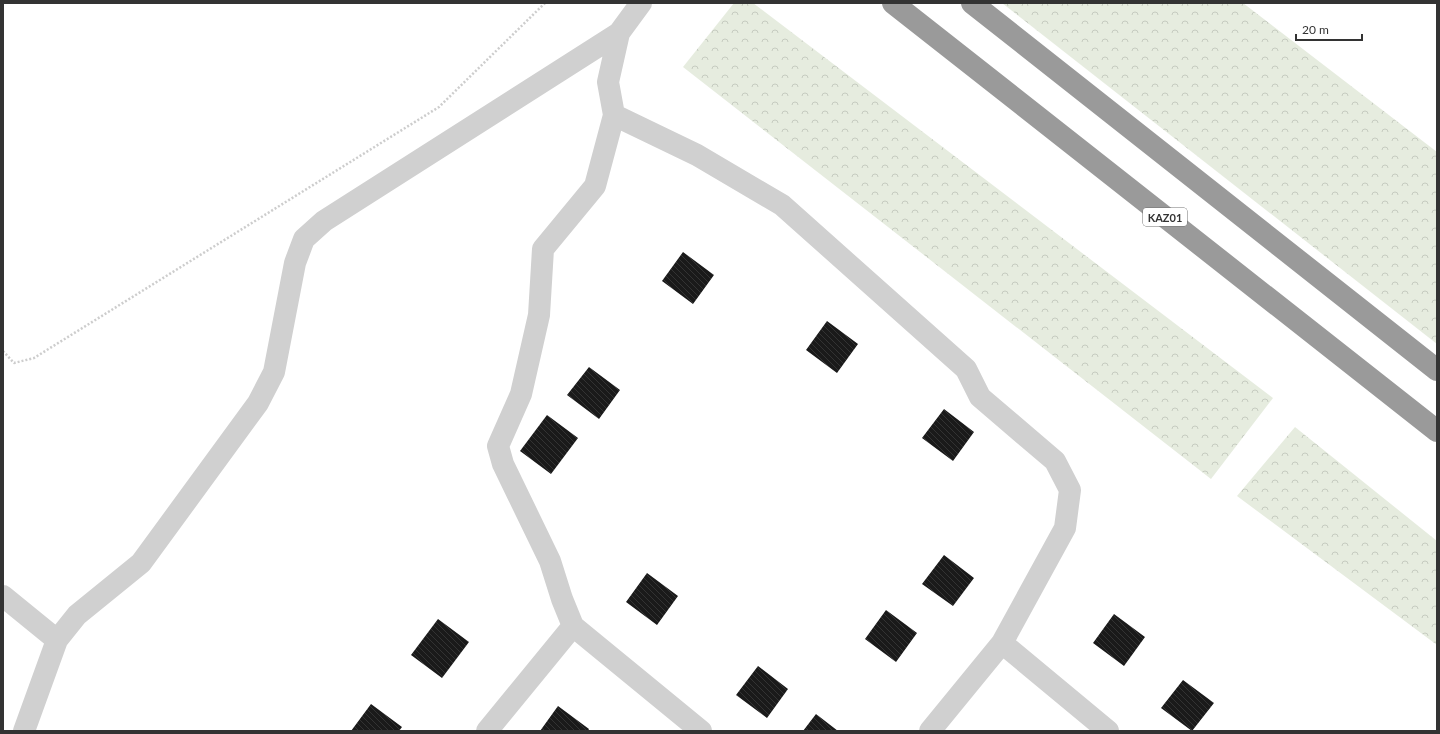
<svg xmlns="http://www.w3.org/2000/svg" width="1440" height="734" font-family="Lato,sans-serif">
	<style>
		.forest { fill: url(#forest-crowns) }
		.building { fill: url(#building-back-hatch) }
		.lines { fill: none; stroke-linecap: round; stroke-linejoin: round }
		.path { stroke: #cdcdcd; stroke-width: 2.5; stroke-dasharray: 2 2; stroke-linecap: butt }
		.minor { stroke: #d0d0d0; stroke-width: 22 }
		.highway { stroke: #9a9a9a; stroke-width: 22 }
		.labels { text-anchor: middle; dominant-baseline: central; stroke-width: 4; stroke-linejoin: round; paint-order: stroke }
		.shield { fill: #fff; stroke: #707070; stroke-width: 1 }
		.shield-label { font-size: 11px; font-weight: bold; fill: #333 }
	</style>
	<defs>
		<pattern id="forest-crowns" width="20" height="18" patternUnits="userSpaceOnUse"><rect width="20" height="18" fill="#e6ecdf"/><path d="M2 6a3 3 0 1 1 6 0M12 15a3 3 0 1 1 6 0" fill="none" stroke="#c6cbc0"/></pattern>
		<pattern id="building-back-hatch" width="6" height="6" patternUnits="userSpaceOnUse"><rect width="6" height="6" fill="#1a1a1a"/><path d="M-1 5l2 2M0 0l6 6M5-1l2 2" fill="none" stroke="#333"/></pattern>
	</defs>
	<rect width="100%" height="100%" fill="#fff"/>
	<path class="forest" d="M 734,3 L 753,3 L 1273,398 L 1211,479 L 683,67 Z
		M 1002,3 L 1243,3 L 1437,152 L 1437,344 Z
		M 1295,427 L 1437,541 L 1437,645 L 1237,496 Z"/>
	<path class="building" d="M 683,252 L 714,275 L 693,304 L 662,281 Z
		M 827,321 L 858,344 L 837,373 L 806,350 Z
		M 589,367 L 620,390 L 599,419 L 567,395 Z
		M 944,409 L 974,432 L 953,461 L 922,438 Z
		M 547,415 L 578,438 L 551,474 L 520,451 Z
		M 944,555 L 974,578 L 953,606 L 922,584 Z
		M 647,573 L 678,596 L 657,625 L 626,602 Z
		M 886,610 L 917,633 L 896,662 L 865,639 Z
		M 1114,614 L 1145,637 L 1124,666 L 1093,643 Z
		M 438,619 L 469,642 L 442,678 L 411,655 Z
		M 758,666 L 788,689 L 767,718 L 736,695 Z
		M 1183,680 L 1214,703 L 1192,731 L 1161,708 Z
		M 371,704 L 402,727 L 399,731 L 351,731 Z
		M 558,706 L 589,729 L 588,731 L 540,731 Z
		M 816,714 L 838,731 L 803,731 Z"/>
	<g class="lines">
		<path class="path" d="M 3,351 L 14,363 L 34,358 L 439,107 L 545,3"/>
		<path class="minor" d="M 614,115 L 697,155 L 782,205 L 966,369 L 980,397 L 1055,461 L 1070,490 L 1065,528 L 1002,643 L 930,731
			M 3,596 L 57,640
			M 573,626 L 701,731
			M 1002,643 L 1108,731
			M 24,731 L 57,640 L 77,615 L 141,563 L 258,403 L 274,372 L 295,263 L 304,239 L 324,221 L 619,33 L 641,3
			M 487,731 L 573,626 L 562,599 L 550,561 L 503,464 L 498,446 L 521,394 L 539,315 L 543,249 L 595,186 L 614,115 L 608,82 L 619,33"/>
		<path class="highway" d="M 893,3 L 1437,431
			M 972,3 L 1437,370"/>
	</g>
	<g class="labels">
		<rect class="shield" x="1143" y="208" width="44" height="18" rx="3"/>
		<g class="shield-label">
			<text x="1165" y="217">KАZ01</text>
		</g>
	</g>
	<rect width="1440" height="734" fill="none" stroke="#333333" stroke-width="8"/>
	<path d="M1296 34v6h66v-6" fill="none" stroke="#333333" stroke-width="2"/>
	<text x="1302" y="34" font-size="12" fill="#333333" stroke="#ffffff" stroke-width="3" paint-order="stroke">20 m</text>
</svg>
